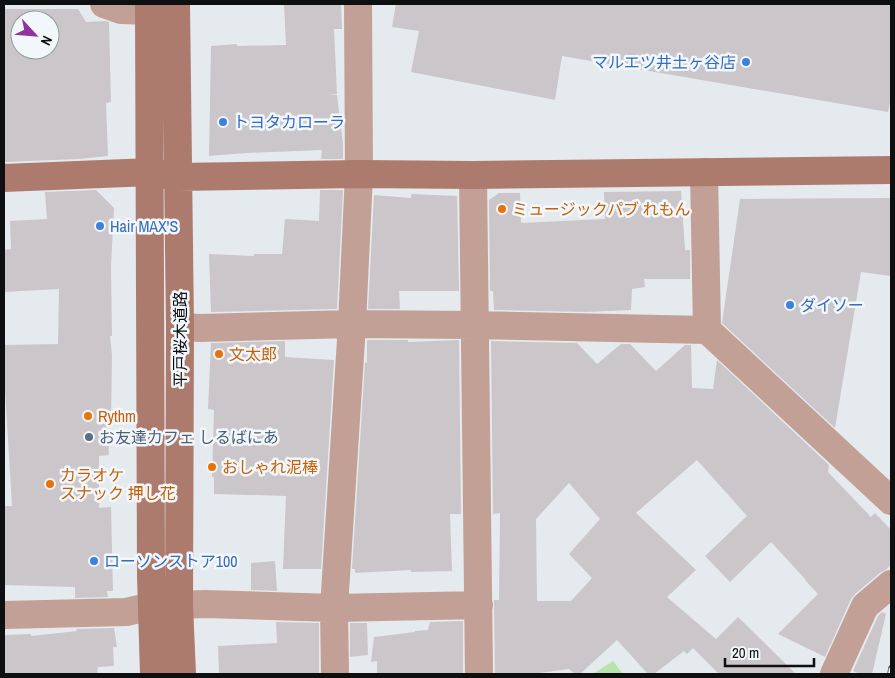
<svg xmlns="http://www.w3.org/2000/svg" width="895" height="678" font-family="'Archivo Narrow','Noto Sans JP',sans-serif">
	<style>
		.green { fill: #b6e4a9 }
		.building { fill: #cbc6ca; fill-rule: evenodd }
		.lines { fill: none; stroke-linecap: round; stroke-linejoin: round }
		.street { stroke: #c2a096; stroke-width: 28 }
		.secondary { stroke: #ad7b6e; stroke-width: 28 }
		.rail-casing { stroke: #434547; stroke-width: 5.5 }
		.rail { stroke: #f2f7fb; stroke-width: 4; stroke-dasharray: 11; stroke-linecap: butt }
		.shop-dot { fill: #3f7fe0; stroke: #f2f7fb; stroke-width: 2 }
		.food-dot { fill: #e8710a; stroke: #f2f7fb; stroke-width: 2 }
		.service-dot { fill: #5c6f8a; stroke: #f2f7fb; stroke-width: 2 }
		.labels { text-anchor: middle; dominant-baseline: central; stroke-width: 5; stroke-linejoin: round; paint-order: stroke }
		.shop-label { font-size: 16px; fill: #366cbe; stroke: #f2f7fb; text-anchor: start }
		.food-label { font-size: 16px; fill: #c56008; stroke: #f2f7fb; text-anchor: start }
		.street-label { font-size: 16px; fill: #0e0f10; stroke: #f2f7fb }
		.service-label { font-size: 16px; fill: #4e5e75; stroke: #f2f7fb; text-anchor: start }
	</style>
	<rect width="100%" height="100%" fill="#e5eaee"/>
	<path class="green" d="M 613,661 L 623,674 L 593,674 Z"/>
	<path class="building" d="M 284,4 L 341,4 L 342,29 L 334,29 L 337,94 L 327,95 L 337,95 L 343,144 L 343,159 L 321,159 L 322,150 L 246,153 L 209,156 L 211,46 L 237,44 L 237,46 L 286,45 Z
		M 396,4 L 891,4 L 891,98 L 888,112 L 562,56 L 555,100 L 411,72 L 419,31 L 392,27 Z
		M 4,9 L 78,9 L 86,22 L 105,21 L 109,22 L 111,102 L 106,103 L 108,156 L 79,159 L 4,162 ZM 20,20 L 50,20 L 50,50 L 20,50 Z
		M 96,190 L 114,208 L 111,266 L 112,336 L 110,336 L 112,355 L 111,419 L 107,419 L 109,455 L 99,456 L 99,508 L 111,507 L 113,591 L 107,591 L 108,597 L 75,598 L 75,587 L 4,585 L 4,506 L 12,506 L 5,390 L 4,390 L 4,345 L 58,344 L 59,289 L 4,292 L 4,250 L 11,249 L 10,221 L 47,219 L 45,192 Z
		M 320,190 L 343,190 L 337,309 L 211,312 L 209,254 L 254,256 L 254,254 L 282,254 L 285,219 L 319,221 Z
		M 681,191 L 685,250 L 690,250 L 690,279 L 644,279 L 645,287 L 632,289 L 631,310 L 585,312 L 494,310 L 493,291 L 490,291 L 489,200 L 499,193 L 520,193 L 521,223 L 605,219 L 604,192 Z
		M 411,194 L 457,196 L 459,291 L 399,291 L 400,309 L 368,309 L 374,195 L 411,198 Z
		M 891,198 L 891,276 L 861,272 L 835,428 L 722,323 L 740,199 Z
		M 367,340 L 408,340 L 408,342 L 459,340 L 461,514 L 450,514 L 452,571 L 411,572 L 411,570 L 355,573 L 355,569 L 352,569 L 365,362 L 367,363 Z
		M 285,341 L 285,357 L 334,360 L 321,569 L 283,569 L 286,496 L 214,494 L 214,477 L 212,477 L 214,410 L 208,409 L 211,343 Z
		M 491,341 L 577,343 L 597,364 L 621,344 L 630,344 L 656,371 L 685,345 L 691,345 L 692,388 L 713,389 L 717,360 L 829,465 L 828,472 L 871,517 L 875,513 L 891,530 L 891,564 L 886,570 L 881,572 L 855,594 L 851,599 L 825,657 L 778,634 L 818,594 L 805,580 L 806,580 L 771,542 L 730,582 L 705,556 L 747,516 L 697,460 L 636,513 L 696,570 L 667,597 L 716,639 L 738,617 L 796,674 L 719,674 L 693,648 L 687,654 L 684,651 L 654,674 L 648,674 L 617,640 L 580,674 L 575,674 L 569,669 L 532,674 L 495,674 L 494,600 L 499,600 L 500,513 L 493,514 ZM 569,483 L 600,519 L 569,554 L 592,578 L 571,601 L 537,601 L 536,519 Z
		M 275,561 L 277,591 L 251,590 L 251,563 Z
		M 882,612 L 886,614 L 872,674 L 860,674 L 853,671 L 878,616 Z
		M 463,621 L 463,674 L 377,674 L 377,661 L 371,662 L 374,637 L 415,632 L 415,631 L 428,630 L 430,622 Z
		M 276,622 L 319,623 L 319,674 L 219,674 L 218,646 L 277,643 Z
		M 350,623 L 367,623 L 368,655 L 350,657 Z
		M 114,628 L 117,647 L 113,647 L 114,666 L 98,667 L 97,674 L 4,674 L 4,635 L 31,634 L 31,636 L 77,631 L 76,629 Z"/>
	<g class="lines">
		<path class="street" d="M 104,4 L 121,10 L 149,11
			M 704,172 L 707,330
			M 473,175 L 479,674
			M 180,327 L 200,328 L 352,324 L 475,325 L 707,330 L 891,501
			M 4,615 L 126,612 L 153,606 L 205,604 L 334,608 L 479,605
			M 335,674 L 334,608 L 352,324 L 359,174 L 358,4
			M 834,674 L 865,606 L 891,584"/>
		<path class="secondary" d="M 149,4 L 151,576 L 154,674
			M 176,4 L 180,327 L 179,605 L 182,674
			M 4,178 L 151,172 L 178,177 L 359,174 L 473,175 L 891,170"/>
		<defs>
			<path id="rail" d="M 890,674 L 891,668"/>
		</defs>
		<use href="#rail" class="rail-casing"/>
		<use href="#rail" class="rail"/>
	</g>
	<g class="shop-dot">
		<circle cx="746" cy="62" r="5"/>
		<circle cx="223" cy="122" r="5"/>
		<circle cx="100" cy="226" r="5"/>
		<circle cx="790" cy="305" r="5"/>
		<circle cx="94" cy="561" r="5"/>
	</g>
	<g class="food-dot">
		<circle cx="502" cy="209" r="5"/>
		<circle cx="219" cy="354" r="5"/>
		<circle cx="88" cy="416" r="5"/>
		<circle cx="212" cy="467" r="5"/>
		<circle cx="50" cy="484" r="5"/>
	</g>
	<circle class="service-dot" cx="89" cy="437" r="5"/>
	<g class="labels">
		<g class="shop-label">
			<text x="736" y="62" text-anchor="end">マルエツ井土ヶ谷店</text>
			<text x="233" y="122">トヨタカローラ</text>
			<text x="110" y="226">Hair MAX'S</text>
			<text x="800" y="305">ダイソー</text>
			<text x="104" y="561">ローソンストア100</text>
		</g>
		<g class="food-label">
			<text x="512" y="209">ミュージックパブ れもん</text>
			<text x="229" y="354">文太郎</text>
			<text x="98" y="416">Rythm</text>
			<text x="222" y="467">おしゃれ泥棒</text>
			<text x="60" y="475">カラオケ<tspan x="60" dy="18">スナック 押し花</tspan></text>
		</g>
		<g class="street-label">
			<text transform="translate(180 339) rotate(-90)">平戸桜木道路</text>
		</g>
		<g class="service-label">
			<text x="99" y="437">お友達カフェ しるばにあ</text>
		</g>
	</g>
	<rect width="895" height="678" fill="none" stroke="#0e0f10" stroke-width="10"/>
	<g transform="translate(35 35) rotate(116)"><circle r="24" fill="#f2f7fb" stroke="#979a9d"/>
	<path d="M0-4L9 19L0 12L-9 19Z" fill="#91339d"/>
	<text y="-8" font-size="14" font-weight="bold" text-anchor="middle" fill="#0e0f10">N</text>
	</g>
	<path d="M725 658v8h89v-8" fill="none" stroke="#0e0f10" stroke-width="2.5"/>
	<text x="732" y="658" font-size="15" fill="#0e0f10" stroke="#f2f7fb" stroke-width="4" paint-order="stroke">20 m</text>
</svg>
